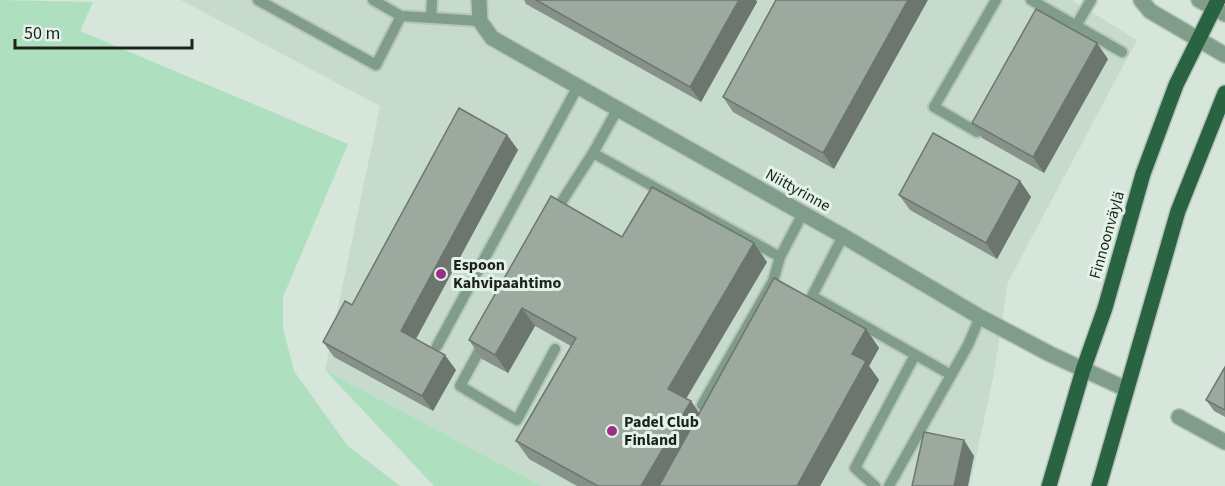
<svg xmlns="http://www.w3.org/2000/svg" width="1225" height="486" font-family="'Source Sans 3',sans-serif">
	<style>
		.built { fill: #c6dbcc }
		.green { fill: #aee0bf }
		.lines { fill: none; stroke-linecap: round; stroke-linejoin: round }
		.service-casing { stroke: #b5c3b9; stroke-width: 14 }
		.minor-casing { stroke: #b5c3b9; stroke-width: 18 }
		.primary-casing { stroke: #b5c3b9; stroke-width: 18 }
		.service { stroke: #809d89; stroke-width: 10 }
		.minor { stroke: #809d89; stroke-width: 15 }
		.primary { stroke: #2a6342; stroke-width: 15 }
		.wall { fill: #859189 }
		.shaded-wall { fill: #6c766f }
		.building { fill: #9ba99f; stroke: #6c766f; stroke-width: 1.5 }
		.poi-dot { fill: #9d2d8a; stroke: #e3f3e8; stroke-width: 2 }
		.labels { text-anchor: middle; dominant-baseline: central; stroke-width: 6; stroke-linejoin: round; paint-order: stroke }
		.street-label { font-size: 16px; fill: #1d221e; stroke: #e3f3e8 }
		.poi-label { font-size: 16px; font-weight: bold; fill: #1d221e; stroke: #e3f3e8; text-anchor: start }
	</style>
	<rect width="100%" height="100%" fill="#d6e6db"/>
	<path class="built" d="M 181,0 L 1072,0 L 1137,40 L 1008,282 L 994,373 L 970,486 L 542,486 L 325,370 L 380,106 Z"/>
	<path class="green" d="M 0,0 L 93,2 L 80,31 L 348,144 L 283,297 L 283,328 L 294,371 L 347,445 L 400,486 L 0,486 Z
		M 325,370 L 542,486 L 434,486 Z"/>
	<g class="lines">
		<defs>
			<path id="service" d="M 258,0 L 376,65 L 401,16
				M 373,0 L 401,16 L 480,21
				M 1031,0 L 1047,9 L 1038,24
				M 1047,9 L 1122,52
				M 431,18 L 432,0
				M 1076,26 L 1091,0
				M 985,119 L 977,132 L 934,107 L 996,0
				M 593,153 L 780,257
				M 555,212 L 593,153 L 617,110
				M 843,236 L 812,296 L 951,375
				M 484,342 L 460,386 L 517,420 L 555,349
				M 437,346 L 577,88
				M 702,405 L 773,281 L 780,257 L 803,213
				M 875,486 L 855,468 L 915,355
				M 889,486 L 968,345 L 980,317"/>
			<path id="minor" d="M 479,0 L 480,21 L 492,38 L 843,236 L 980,317 L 1050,354 L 1126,389
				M 1141,0 L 1150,11 L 1225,55
				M 1199,0 L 1225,14
				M 1179,417 L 1225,442"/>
			<path id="primary" d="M 1049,486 L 1083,370 L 1105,308 L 1143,174 L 1176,85 L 1218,0
				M 1099,486 L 1178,211 L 1225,93"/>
		</defs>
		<use href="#service" class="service-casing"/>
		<use href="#minor" class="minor-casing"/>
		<use href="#primary" class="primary-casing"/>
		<use href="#service" class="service"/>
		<use href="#minor" class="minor"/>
		<use href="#primary" class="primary"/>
	</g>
	<path class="wall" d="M 524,0 L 756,0 L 757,2 L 701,102 L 526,4 Z
		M 776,0 L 834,169 L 733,112 L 723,97 Z
		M 1108,59 L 1044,173 L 982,138 L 972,123 Z
		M 507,135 L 518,150 L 416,339 L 456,370 L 433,411 L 334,357 L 323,342 Z
		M 1020,181 L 1031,197 L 997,259 L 910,210 L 899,195 Z
		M 622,237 L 767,262 L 686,399 L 691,401 L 699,413 L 866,329 L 879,348 L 869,366 L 879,380 L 820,486 L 577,486 L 529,459 L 516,441 L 571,346 L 535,326 L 508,373 L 482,359 L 469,340 Z
		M 1225,367 L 1225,417 L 1214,411 L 1206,400 Z"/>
	<path class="shaded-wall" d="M 739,0 L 756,0 L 757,2 L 701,102 L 690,87 Z
		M 908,0 L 928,0 L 834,169 L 823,153 Z
		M 1097,43 L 1108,59 L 1044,173 L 1033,157 Z
		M 507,135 L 518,150 L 412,346 L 401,331 Z
		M 1020,181 L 1031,197 L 997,259 L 986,243 Z
		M 754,243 L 767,262 L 681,407 L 668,389 Z
		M 522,308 L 535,326 L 508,373 L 495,355 Z
		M 866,329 L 879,348 L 869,366 L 879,380 L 820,486 L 797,486 L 852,354 Z
		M 445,355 L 456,370 L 433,411 L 422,396 Z
		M 691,401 L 704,420 L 665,486 L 641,486 Z
		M 964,440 L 974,456 L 968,486 L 954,486 Z"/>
	<path class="building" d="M 536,0 L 739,0 L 690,87 Z
		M 776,0 L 908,0 L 823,153 L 723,97 Z
		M 1036,9 L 1097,43 L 1033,157 L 972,123 Z
		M 459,108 L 507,135 L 401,331 L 445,355 L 422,396 L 323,342 L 345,301 L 352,305 Z
		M 933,133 L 1020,181 L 986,243 L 899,195 Z
		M 652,187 L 754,243 L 668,389 L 691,401 L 641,486 L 598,486 L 516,441 L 576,338 L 522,308 L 495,355 L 469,340 L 551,196 L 622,237 Z
		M 774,278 L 866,329 L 852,354 L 866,361 L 797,486 L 659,486 Z
		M 1225,367 L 1225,410 L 1206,400 Z
		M 924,432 L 964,440 L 954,486 L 912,486 Z"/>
	<g class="poi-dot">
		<circle cx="441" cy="274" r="6"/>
		<circle cx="612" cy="431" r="6"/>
	</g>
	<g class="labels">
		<g class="street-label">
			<text transform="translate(798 190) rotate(29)">Niittyrinne</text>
			<text transform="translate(1107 235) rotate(-74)">Finnoonväylä</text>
		</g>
		<g class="poi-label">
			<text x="453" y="265">Espoon<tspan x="453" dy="18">Kahvipaahtimo</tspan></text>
			<text x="624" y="422">Padel Club<tspan x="624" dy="18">Finland</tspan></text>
		</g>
	</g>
	<path d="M15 39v9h177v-9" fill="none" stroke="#1d221e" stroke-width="3"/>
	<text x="24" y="39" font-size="18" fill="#1d221e" stroke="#e3f3e8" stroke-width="4.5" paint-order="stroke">50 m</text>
</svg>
